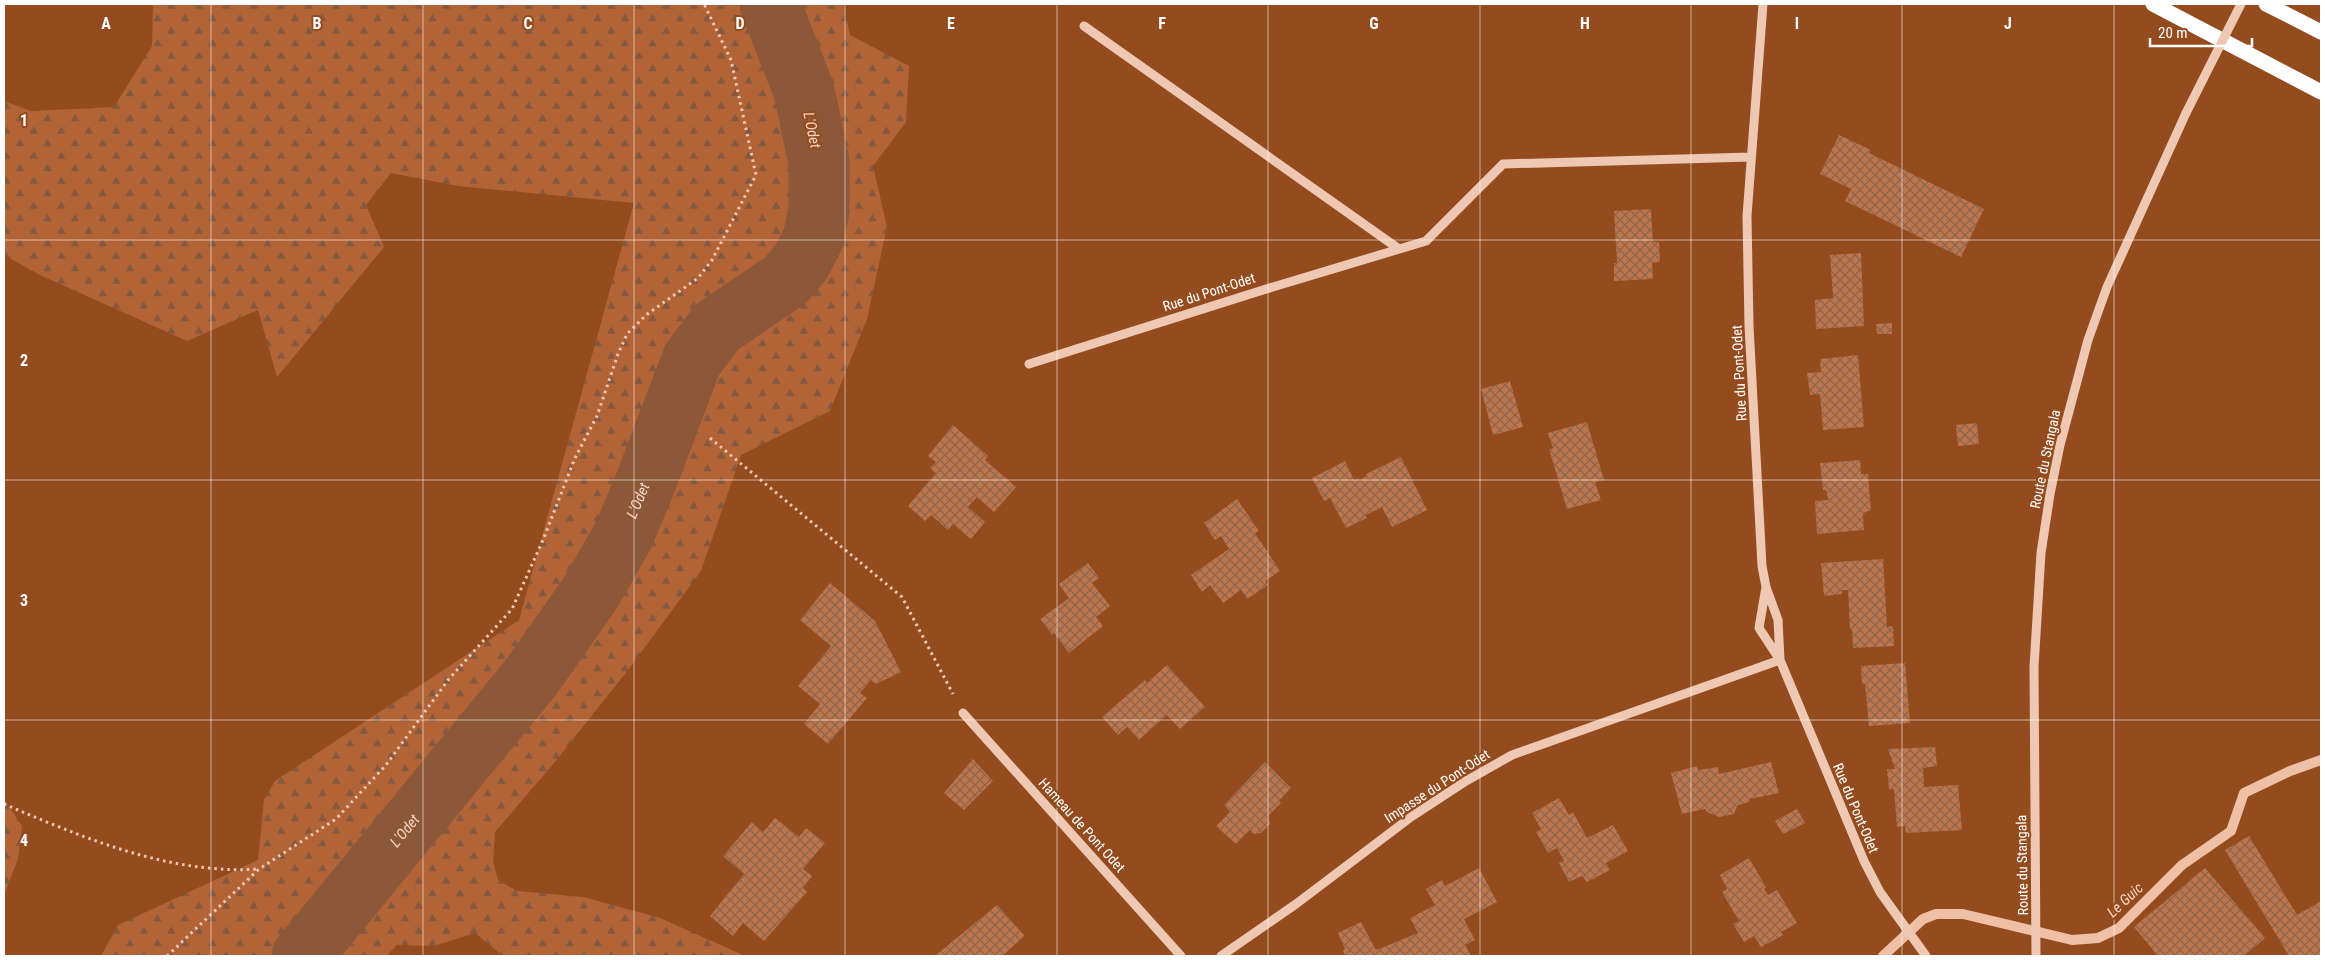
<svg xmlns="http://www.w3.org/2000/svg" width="2325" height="960" font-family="'Roboto Condensed',sans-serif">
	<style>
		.forest { fill: url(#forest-firs) }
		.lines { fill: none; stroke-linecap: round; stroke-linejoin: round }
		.stream { stroke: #efc0a6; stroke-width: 10 }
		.river { stroke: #8d5838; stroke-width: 61 }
		.building { fill: url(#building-cross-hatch) }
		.path { stroke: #eec8b2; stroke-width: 3; stroke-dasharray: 2.5 4; stroke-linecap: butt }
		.minor { stroke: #eec8b2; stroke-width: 9 }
		.highway { stroke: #fff; stroke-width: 15 }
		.minor-bridge { stroke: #eec8b2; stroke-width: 9 }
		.grid { fill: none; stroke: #fff; stroke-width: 1; stroke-opacity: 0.55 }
		.labels { text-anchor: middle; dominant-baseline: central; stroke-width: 4; stroke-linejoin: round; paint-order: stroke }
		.street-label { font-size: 14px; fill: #fff; stroke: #944c1f }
		.water-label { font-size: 15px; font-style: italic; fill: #f6d4c2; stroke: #944c1f }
		.grid-label { font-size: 16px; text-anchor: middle; font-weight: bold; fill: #fff; stroke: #944c1f; stroke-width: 4; stroke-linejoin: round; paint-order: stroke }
	</style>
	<defs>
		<pattern id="forest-firs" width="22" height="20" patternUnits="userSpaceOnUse" patternTransform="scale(1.25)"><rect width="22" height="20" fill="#b36437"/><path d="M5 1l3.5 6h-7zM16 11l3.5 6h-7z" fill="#855940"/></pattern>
		<pattern id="building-cross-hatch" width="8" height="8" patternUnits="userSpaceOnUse" patternTransform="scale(1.25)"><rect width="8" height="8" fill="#bc754c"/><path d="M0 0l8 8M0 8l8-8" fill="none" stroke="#8f654c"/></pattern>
	</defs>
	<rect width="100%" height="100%" fill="#944c1f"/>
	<path class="forest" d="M 153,4 L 843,4 L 850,35 L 909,66 L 906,122 L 873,166 L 887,227 L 867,319 L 830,411 L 741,455 L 701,571 L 628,670 L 554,763 L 495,832 L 493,862 L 498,880 L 517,891 L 583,897 L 660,918 L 745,956 L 503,956 L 475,933 L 434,946 L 397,945 L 386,956 L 101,956 L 118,925 L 258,860 L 264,800 L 275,781 L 519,620 L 634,203 L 458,186 L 391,173 L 366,205 L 384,247 L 277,377 L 258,310 L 187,341 L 40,275 L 4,255 L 4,101 L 31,111 L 114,107 L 152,46 Z
		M 4,799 L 22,826 L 18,859 L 4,895 Z"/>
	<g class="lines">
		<path class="stream" d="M 1883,956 L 1923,919 L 1936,914 L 1963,914 L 2072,940 L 2098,938 L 2119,928 L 2182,865 L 2231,831 L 2244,793 L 2290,771 L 2321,760"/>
		<path class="river" id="s1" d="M 302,956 L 532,676 L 591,592 L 623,536 L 643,489 L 692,360 L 717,327 L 786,280 L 801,262 L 813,239 L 819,210 L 819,162 L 804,91 L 770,4"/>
	</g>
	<path class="building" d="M 1839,135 L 1871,150 L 1869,153 L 1984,209 L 1961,257 L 1845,201 L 1851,189 L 1820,174 Z
		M 1651,209 L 1653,242 L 1659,242 L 1660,262 L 1652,263 L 1653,279 L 1614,281 L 1614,263 L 1617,263 L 1614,211 Z
		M 1861,253 L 1864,326 L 1816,329 L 1815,300 L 1833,298 L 1830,255 Z
		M 1892,323 L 1892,334 L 1877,334 L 1876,324 Z
		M 1858,355 L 1864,427 L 1823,430 L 1820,394 L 1810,395 L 1807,373 L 1821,372 L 1820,359 Z
		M 1510,381 L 1523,427 L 1493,435 L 1481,389 Z
		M 1587,422 L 1604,480 L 1595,482 L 1601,500 L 1567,509 L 1549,449 L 1553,448 L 1548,433 Z
		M 1977,423 L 1979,444 L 1958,446 L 1956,425 Z
		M 953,425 L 988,456 L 985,460 L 1016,487 L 994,512 L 977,497 L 968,507 L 985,522 L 971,539 L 953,524 L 948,530 L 931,515 L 925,521 L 908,506 L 936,473 L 930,468 L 936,462 L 928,456 Z
		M 1401,457 L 1427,510 L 1392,527 L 1382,507 L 1366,515 L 1367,518 L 1346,528 L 1330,498 L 1324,501 L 1312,478 L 1345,461 L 1354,480 L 1359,478 L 1360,480 L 1367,476 L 1366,474 Z
		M 1860,460 L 1861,474 L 1868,474 L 1871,511 L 1865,512 L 1863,515 L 1864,530 L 1817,534 L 1815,501 L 1828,500 L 1826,490 L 1823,490 L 1820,463 Z
		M 1237,499 L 1259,531 L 1255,533 L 1280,571 L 1265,581 L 1268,585 L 1247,599 L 1241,590 L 1223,603 L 1210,585 L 1202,592 L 1191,575 L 1229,549 L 1221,536 L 1215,540 L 1204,523 Z
		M 1883,559 L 1887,627 L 1893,626 L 1894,646 L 1853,648 L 1852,630 L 1850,629 L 1848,590 L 1842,590 L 1842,594 L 1824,596 L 1821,563 Z
		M 1088,563 L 1099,578 L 1092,583 L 1110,606 L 1096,617 L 1103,626 L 1069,653 L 1054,633 L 1052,635 L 1040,619 L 1069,598 L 1059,584 Z
		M 830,583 L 875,621 L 901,672 L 876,684 L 871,680 L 860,693 L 867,698 L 828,744 L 804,724 L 820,704 L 798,686 L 831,646 L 800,620 Z
		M 1905,663 L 1910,723 L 1869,726 L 1865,684 L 1862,684 L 1861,666 Z
		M 1167,665 L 1205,707 L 1180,729 L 1167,715 L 1139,740 L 1127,727 L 1118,735 L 1102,717 L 1145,680 L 1147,683 Z
		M 1935,747 L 1937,766 L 1923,768 L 1924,787 L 1958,785 L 1962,830 L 1906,833 L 1905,826 L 1897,827 L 1894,789 L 1889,790 L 1887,769 L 1895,769 L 1888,749 Z
		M 973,759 L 993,781 L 964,810 L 944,793 Z
		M 1265,762 L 1291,788 L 1279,801 L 1281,803 L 1269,815 L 1270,824 L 1261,833 L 1253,834 L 1250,830 L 1236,844 L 1216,826 L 1230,812 L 1224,805 Z
		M 1771,762 L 1779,793 L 1750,799 L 1749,802 L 1738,805 L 1734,814 L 1719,817 L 1707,812 L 1705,809 L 1682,814 L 1671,773 L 1697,766 L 1698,770 L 1718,767 L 1719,774 Z
		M 1559,798 L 1569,815 L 1573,812 L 1587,838 L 1613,825 L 1628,851 L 1606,863 L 1610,870 L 1587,882 L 1582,876 L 1569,882 L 1559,863 L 1564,861 L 1557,848 L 1548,853 L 1536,832 L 1541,829 L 1532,813 Z
		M 1797,809 L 1805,823 L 1783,834 L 1775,821 Z
		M 775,818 L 799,837 L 806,828 L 825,843 L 803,869 L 812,876 L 803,888 L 807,892 L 764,941 L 743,923 L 733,936 L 710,916 L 744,874 L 723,856 L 752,822 L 763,832 Z
		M 2249,836 L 2297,915 L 2321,901 L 2321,956 L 2289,956 L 2225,850 Z
		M 1749,858 L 1766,887 L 1764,889 L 1768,895 L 1777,890 L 1797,923 L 1781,932 L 1783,935 L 1761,947 L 1754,936 L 1744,942 L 1733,924 L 1739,921 L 1722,892 L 1727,889 L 1720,875 Z
		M 1479,868 L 1497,902 L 1464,919 L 1475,940 L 1465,945 L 1471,956 L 1345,956 L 1343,950 L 1345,949 L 1338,933 L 1361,922 L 1376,950 L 1418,933 L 1410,918 L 1435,905 L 1426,889 L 1442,880 L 1445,886 Z
		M 2205,868 L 2265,938 L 2244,956 L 2158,956 L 2134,927 Z
		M 997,905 L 1025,936 L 1002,956 L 936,955 Z"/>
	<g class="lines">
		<path class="path" d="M 710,438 L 902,597 L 953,694
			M 4,804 C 84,838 170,875 259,869
			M 167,956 L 259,869 L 336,819 L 386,765 L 448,680 L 512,609 L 543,540 L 575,458 L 597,416 L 618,354 L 627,334 L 646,315 L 698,278 L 712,260 L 756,175 L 731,60 L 704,4"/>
		<path class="minor" d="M 1763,4 L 1747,216 L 1749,326 L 1762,566 L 1766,587 L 1778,620 L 1780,660
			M 1084,26 L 1399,249
			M 1029,364 L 1263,290 L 1426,241 L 1503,164 L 1751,157
			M 1766,587 L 1759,628 L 1780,660 L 1864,861 L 1880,892 L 1926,956
			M 963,713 L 1181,956
			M 1221,956 L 1296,904 L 1411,817 L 1466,781 L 1512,755 L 1780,660
			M 2036,956 L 2034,667 L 2041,553 L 2050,494 L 2060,445 L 2088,340 L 2107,287 L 2186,113"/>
		<path class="highway" d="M 2153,4 L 2321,92
			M 2266,4 L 2321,32"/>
		<path class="minor-bridge" d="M 2186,113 L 2241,4"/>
	</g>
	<path class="grid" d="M 211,4 L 211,956M 423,4 L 423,956M 634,4 L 634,956M 845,4 L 845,956M 1057,4 L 1057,956M 1268,4 L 1268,956M 1480,4 L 1480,956M 1691,4 L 1691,956M 1902,4 L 1902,956M 2114,4 L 2114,956M 4,240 L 2321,240M 4,480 L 2321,480M 4,720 L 2321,720"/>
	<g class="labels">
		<g class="street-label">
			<text transform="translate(1209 292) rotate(-18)">Rue du Pont-Odet</text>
			<text transform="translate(1739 373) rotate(-93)">Rue du Pont-Odet</text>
			<text transform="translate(2045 459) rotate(-78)">Route du Stangala</text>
			<text transform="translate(1437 786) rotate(-33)">Impasse du Pont-Odet</text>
			<text transform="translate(1856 808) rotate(67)">Rue du Pont-Odet</text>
			<text transform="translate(1082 825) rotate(48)">Hameau de Pont Odet</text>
			<text transform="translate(2022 865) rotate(-91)">Route du Stangala</text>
		</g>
		<g class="water-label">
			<text transform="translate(812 130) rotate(78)">L'Odet</text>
			<text stroke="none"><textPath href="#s1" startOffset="568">L'Odet</textPath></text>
			<text stroke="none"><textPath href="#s1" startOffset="162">L'Odet</textPath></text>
			<text transform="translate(2125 900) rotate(-43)">Le Guic</text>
		</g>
	</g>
	<g class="grid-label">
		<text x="106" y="29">A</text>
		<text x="317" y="29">B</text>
		<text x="528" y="29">C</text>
		<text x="740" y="29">D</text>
		<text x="951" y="29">E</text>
		<text x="1162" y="29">F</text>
		<text x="1374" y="29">G</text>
		<text x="1585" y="29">H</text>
		<text x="1797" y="29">I</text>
		<text x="2008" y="29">J</text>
		<text x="24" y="126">1</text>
		<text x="24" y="366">2</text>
		<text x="24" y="606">3</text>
		<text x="24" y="846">4</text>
	</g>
	<rect width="2325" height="960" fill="none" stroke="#ffffff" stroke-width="10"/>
	<path d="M2150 38v8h102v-8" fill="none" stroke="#ffffff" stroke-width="2.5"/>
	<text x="2158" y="38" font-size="15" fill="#ffffff" stroke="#944c1f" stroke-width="4" paint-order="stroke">20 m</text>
</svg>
